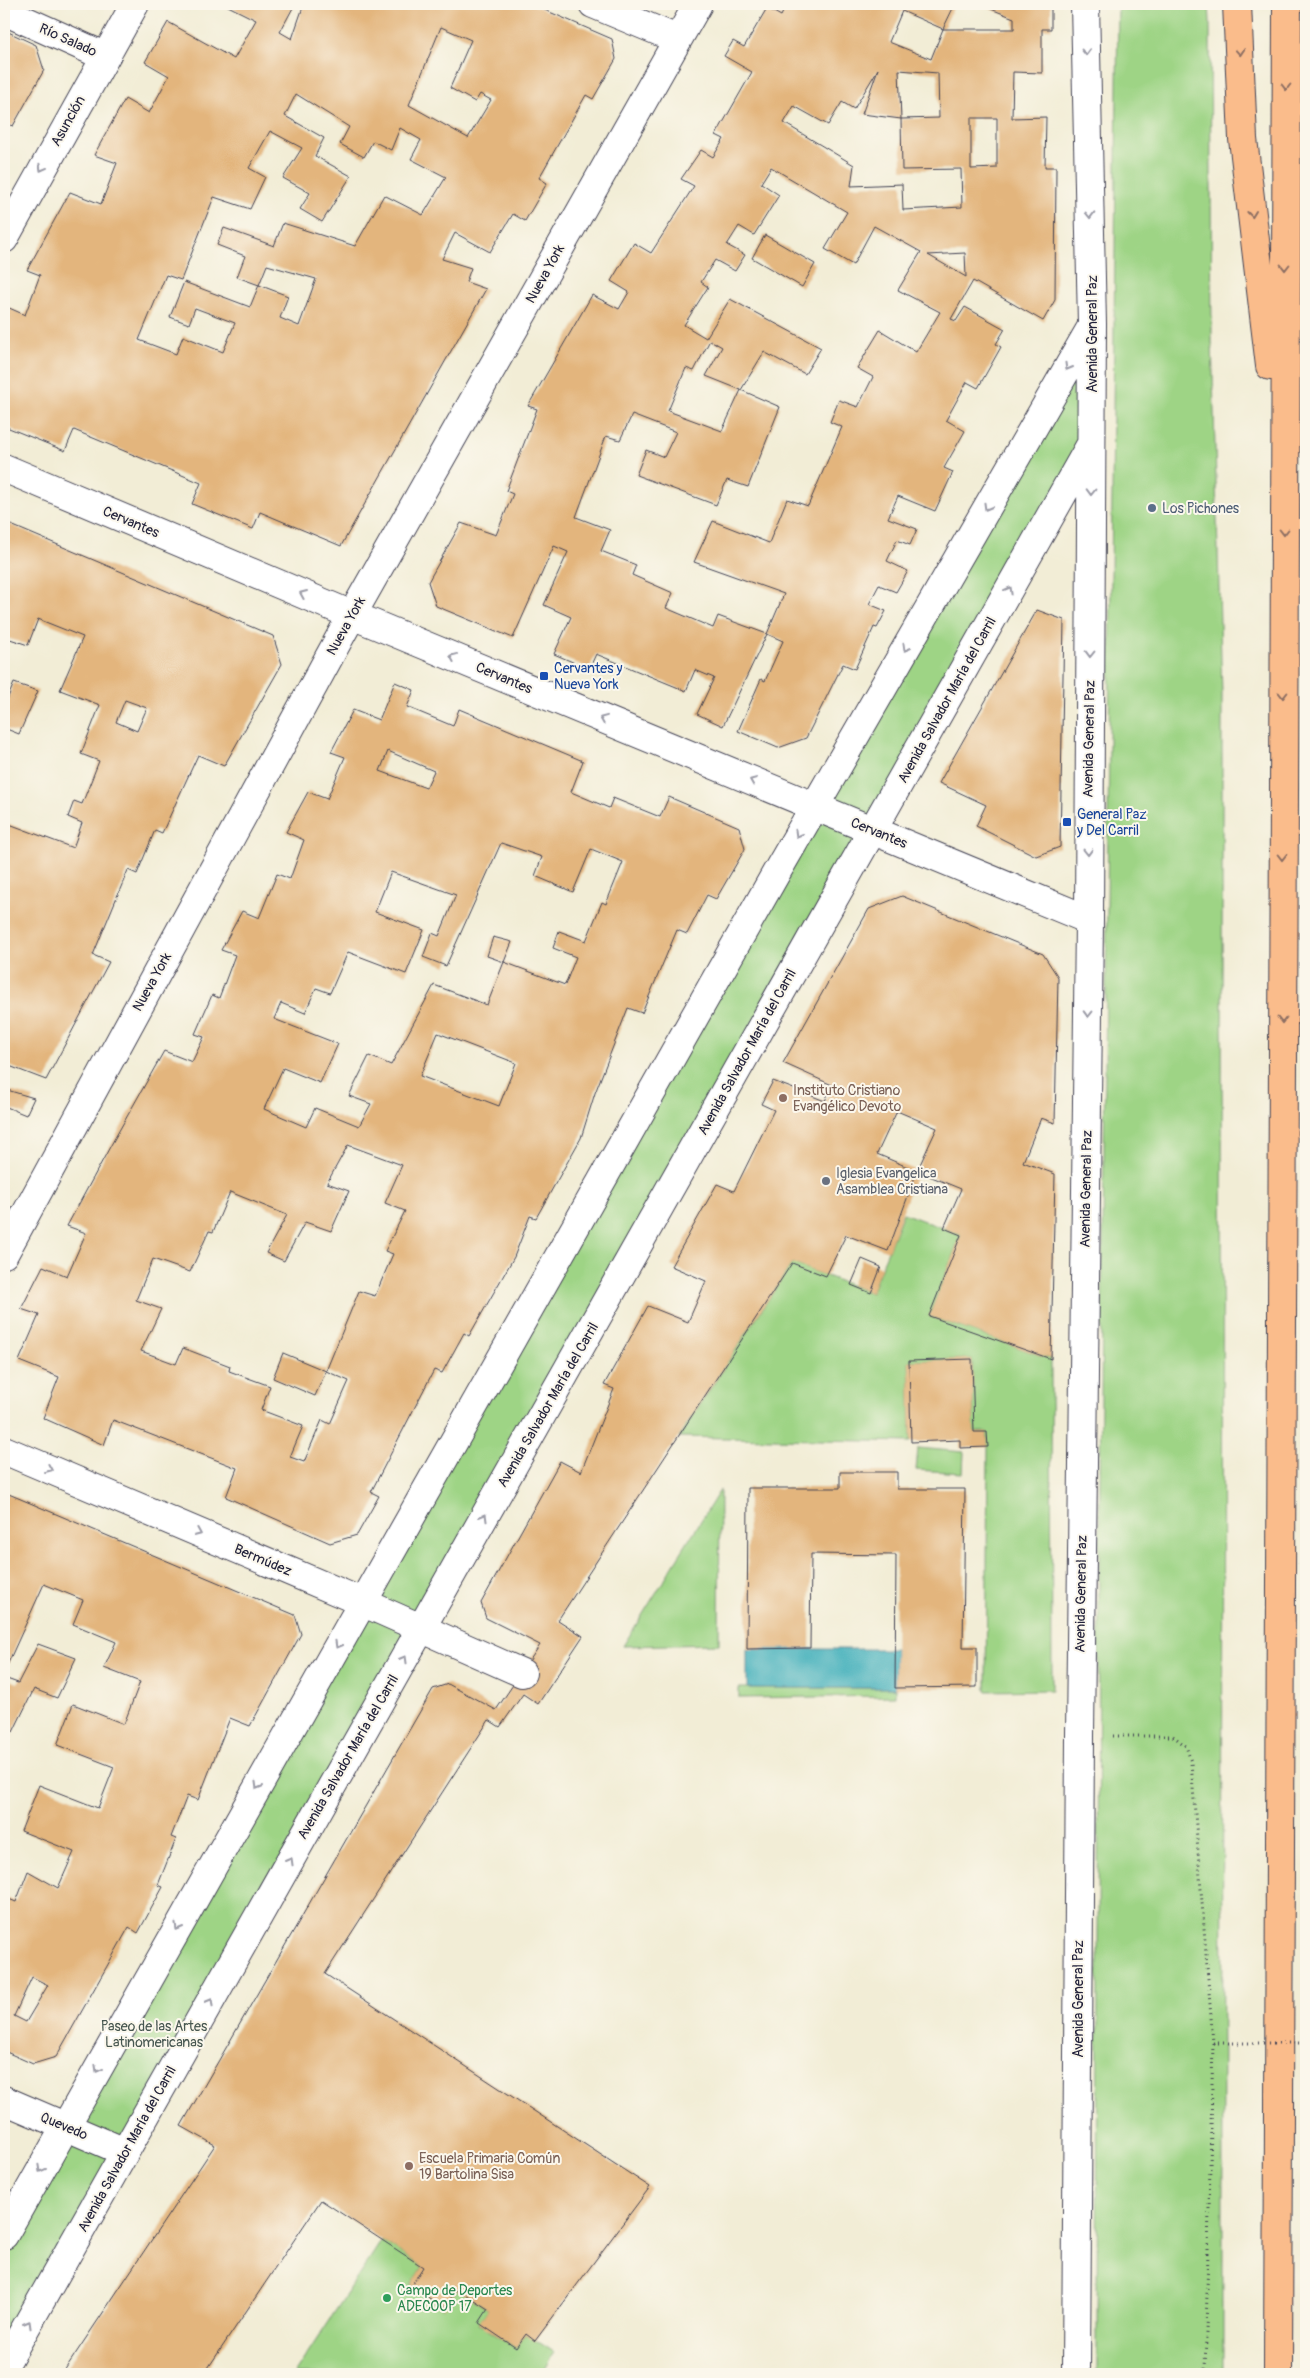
<svg xmlns="http://www.w3.org/2000/svg" width="1310" height="2378" font-family="Pangolin,sans-serif">
	<style>
		.green { fill: #9ed485; stroke: #607b60 }
		.water { fill: #3eaeba; stroke: #30687a }
		.building { fill: #e3b57d; fill-rule: evenodd }
		.lines { fill: none; stroke-linecap: round; stroke-linejoin: round }
		.minor-casing { stroke: #414052; stroke-width: 30 }
		.highway-casing { stroke: #414052; stroke-width: 30 }
		.path { stroke: #414052; stroke-width: 3; stroke-dasharray: 1 4; stroke-linecap: butt }
		.minor { stroke: #fff; stroke-width: 28 }
		.highway { stroke: #fabc8b; stroke-width: 28 }
		.path-bridge { stroke: #414052; stroke-width: 3; stroke-dasharray: 1 4; stroke-linecap: butt }
		.oneway { stroke: #9c9ca7 }
		.oneway2 { stroke: #8e6f63 }
		.service-dot { fill: #5c6f8a; stroke: #fbf7ec; stroke-width: 2 }
		.transit-dot { fill: #1a4fb4; stroke: #fbf7ec; stroke-width: 2 }
		.education-dot { fill: #8d6e63; stroke: #fbf7ec; stroke-width: 2 }
		.worship-dot { fill: #6b7280; stroke: #fbf7ec; stroke-width: 2 }
		.leisure-dot { fill: #2e9e5b; stroke: #fbf7ec; stroke-width: 2 }
		.labels { text-anchor: middle; dominant-baseline: central; stroke-width: 4; stroke-linejoin: round; paint-order: stroke }
		.street-label { font-size: 14px; fill: #22223b; stroke: #fbf7ec }
		.service-label { font-size: 14px; fill: #4e5e75; stroke: #fbf7ec; text-anchor: start }
		.transit-label { font-size: 14px; fill: #164399; stroke: #fbf7ec; text-anchor: start }
		.education-label { font-size: 14px; fill: #785e54; stroke: #fbf7ec; text-anchor: start }
		.worship-label { font-size: 14px; fill: #5b616d; stroke: #fbf7ec; text-anchor: start }
		.park-label { font-size: 14px; fill: #475751; stroke: #fbf7ec }
		.leisure-label { font-size: 14px; fill: #27864d; stroke: #fbf7ec; text-anchor: start }
	</style>
	<rect width="100%" height="100%" fill="#fbf7ec"/>
	<filter id="ink" filterUnits="userSpaceOnUse"><feTurbulence type="fractalNoise" baseFrequency=".02" numOctaves="2"/><feDisplacementMap in="SourceGraphic" scale="10" xChannelSelector="R" yChannelSelector="G"/><feConvolveMatrix kernelMatrix="1 2 1 2 8 2 1 2 1" color-interpolation-filters="sRGB"/></filter>
	<filter id="wash" filterUnits="userSpaceOnUse"><feTurbulence type="fractalNoise" baseFrequency=".0096" numOctaves="4" result="noise"/><feDisplacementMap in="SourceGraphic" scale="20" xChannelSelector="R" yChannelSelector="G"/><feGaussianBlur stdDeviation="1.12" result="paint"/><feColorMatrix in="noise" values="0 0 0 0 0 0 0 0 0 0 0 0 0 0 0 0 0 1.4 0 .05"/><feComposite in="paint" operator="in"/></filter>
	<g filter="url(#wash)">
		<rect width="100%" height="100%" fill="#f2edd6"/>
		<path class="green" d="M 1118,4 L 1209,4 L 1210,21 L 1212,340 L 1222,694 L 1223,2374 L 1097,2374 L 1099,1564 Z
			M 1092,324 L 1092,443 L 4,2366 L 4,2235 Z
			M 903,1213 L 961,1235 L 929,1316 L 1051,1359 L 1052,1690 L 986,1691 L 988,1447 L 987,1432 L 974,1432 L 972,1359 L 909,1361 L 911,1442 L 679,1437 L 792,1263 L 871,1293 Z
			M 918,1448 L 964,1452 L 963,1473 L 916,1470 Z
			M 720,1490 L 719,1644 L 623,1646 Z
			M 739,1688 L 895,1688 L 895,1696 L 739,1698 Z
			M 382,2240 L 423,2267 L 411,2286 L 443,2308 L 457,2289 L 488,2309 L 479,2324 L 516,2348 L 526,2334 L 554,2352 L 543,2371 L 551,2374 L 294,2374 Z"/>
		<path class="water" d="M 747,1649 L 895,1649 L 895,1688 L 747,1688 Z"/>
		<g id="blocks">
			<path class="building" d="M 224,4 L 295,4 L 280,32 L 292,39 L 304,4 L 531,4 L 612,39 L 616,59 L 593,99 L 586,95 L 539,178 L 547,183 L 525,221 L 513,214 L 490,252 L 455,233 L 442,259 L 471,268 L 466,282 L 486,289 L 341,546 L 260,512 L 253,529 L 192,504 L 201,483 L 74,430 L 65,451 L 4,426 L 4,313 L 7,307 L 25,315 L 40,275 L 27,270 L 70,192 L 101,204 L 117,163 L 94,155 L 125,99 L 149,113 L 169,76 L 145,62 L 168,22 L 234,59 L 256,20 ZM 441,27 L 471,40 L 450,88 L 475,102 L 480,94 L 491,100 L 468,138 L 409,105 ZM 296,94 L 349,127 L 340,144 L 364,157 L 373,141 L 391,150 L 400,128 L 421,140 L 411,159 L 446,177 L 423,215 L 384,195 L 355,246 L 283,223 L 274,246 L 224,228 L 217,245 L 245,256 L 237,277 L 259,285 L 250,307 L 184,282 L 170,317 L 189,324 L 195,308 L 235,323 L 223,352 L 183,336 L 176,354 L 139,340 L 166,275 L 181,280 L 214,197 L 250,209 L 265,177 L 249,168 L 270,131 L 302,148 L 283,178 L 310,193 L 300,209 L 322,222 L 351,176 L 315,156 L 324,138 L 285,116 ZM 267,265 L 316,279 L 299,326 L 280,318 L 288,296 L 259,285 Z
				M 787,4 L 955,4 L 943,29 L 1014,29 L 1014,18 L 978,4 L 1051,4 L 1051,29 L 1042,29 L 1042,73 L 1013,72 L 1012,118 L 1046,117 L 1045,167 L 1056,167 L 1055,300 L 1043,321 L 973,281 L 951,319 L 956,321 L 965,307 L 1005,329 L 996,344 L 1001,347 L 978,388 L 967,382 L 946,420 L 965,431 L 944,468 L 953,472 L 935,511 L 898,496 L 888,518 L 917,529 L 910,545 L 897,540 L 887,561 L 908,571 L 896,592 L 879,585 L 869,604 L 886,611 L 877,628 L 874,627 L 855,669 L 843,664 L 806,738 L 778,748 L 738,731 L 761,679 L 765,681 L 783,641 L 767,634 L 784,594 L 694,562 L 713,521 L 769,543 L 787,499 L 808,506 L 842,427 L 830,422 L 839,400 L 858,407 L 873,377 L 857,368 L 880,330 L 916,352 L 940,312 L 898,290 L 921,252 L 874,226 L 853,265 L 825,249 L 847,212 L 771,167 L 761,183 L 779,195 L 754,235 L 739,226 L 727,245 L 745,255 L 735,271 L 715,260 L 701,282 L 708,287 L 684,325 L 706,338 L 730,299 L 821,348 L 805,374 L 764,352 L 741,390 L 706,376 L 722,347 L 710,340 L 694,371 L 686,368 L 668,411 L 722,431 L 741,390 L 780,407 L 748,487 L 727,480 L 716,505 L 636,475 L 646,450 L 664,457 L 676,432 L 632,415 L 620,440 L 606,436 L 576,517 L 610,530 L 601,551 L 636,565 L 632,575 L 673,593 L 666,608 L 713,628 L 718,616 L 767,634 L 723,726 L 697,714 L 714,678 L 695,670 L 686,691 L 596,654 L 589,669 L 554,654 L 571,617 L 544,605 L 568,552 L 554,546 L 513,638 L 436,606 L 428,582 L 461,523 L 496,535 L 513,494 L 506,491 L 537,409 L 528,406 L 592,295 L 619,309 L 629,292 L 611,281 L 634,243 L 651,253 L 694,186 L 681,179 L 701,150 L 713,157 L 724,139 L 716,135 L 752,72 L 724,56 L 733,41 L 744,47 L 767,8 L 781,16 ZM 902,11 L 943,29 L 931,59 L 889,42 ZM 878,69 L 862,114 L 901,119 L 899,70 L 938,73 L 939,118 L 901,119 L 902,170 L 961,169 L 962,207 L 903,210 L 902,184 L 851,186 L 854,165 L 784,123 L 794,106 L 828,125 L 842,102 L 854,109 ZM 971,118 L 997,118 L 997,168 L 971,169 ZM 965,253 L 966,277 L 928,255 Z
				M 4,30 L 36,45 L 44,70 L 13,126 L 4,123 Z
				M 765,235 L 815,264 L 802,287 L 752,258 Z
				M 4,522 L 273,636 L 282,664 L 224,766 L 198,755 L 162,833 L 155,830 L 137,874 L 128,870 L 93,955 L 109,962 L 46,1080 L 4,1064 L 4,822 L 73,848 L 82,823 L 68,817 L 74,801 L 82,804 L 99,761 L 81,754 L 100,705 L 60,690 L 83,637 L 38,619 L 28,645 L 4,637 ZM 125,700 L 147,708 L 137,731 L 116,722 Z
				M 1037,610 L 1064,620 L 1060,847 L 1036,856 L 976,826 L 986,805 L 939,783 Z
				M 395,682 L 414,690 L 407,707 L 453,726 L 459,709 L 583,761 L 571,792 L 609,808 L 613,798 L 660,817 L 669,797 L 739,827 L 745,849 L 716,899 L 707,895 L 687,934 L 677,930 L 642,1013 L 628,1008 L 595,1093 L 581,1138 L 536,1218 L 530,1216 L 514,1257 L 469,1336 L 464,1333 L 442,1373 L 434,1370 L 371,1492 L 379,1496 L 357,1535 L 330,1543 L 226,1497 L 237,1468 L 113,1420 L 104,1445 L 43,1418 L 59,1377 L 19,1361 L 39,1315 L 21,1309 L 43,1266 L 67,1276 L 86,1233 L 67,1226 L 111,1145 L 164,1051 L 192,1062 L 204,1037 L 195,1034 L 212,995 L 219,998 L 235,955 L 221,950 L 242,911 L 259,918 L 277,874 L 290,879 L 304,840 L 286,832 L 308,792 L 327,799 L 345,757 L 331,752 L 353,710 L 379,720 ZM 388,751 L 434,771 L 426,788 L 380,771 ZM 501,843 L 542,857 L 535,876 L 573,892 L 591,849 L 623,862 L 606,904 L 602,902 L 586,941 L 559,931 L 553,948 L 576,957 L 565,985 L 504,962 L 487,1005 L 434,985 L 391,1065 L 369,1056 L 349,1096 L 371,1104 L 359,1126 L 315,1108 L 306,1127 L 264,1109 L 283,1068 L 320,1083 L 338,1044 L 274,1019 L 281,1003 L 305,1013 L 316,988 L 330,993 L 348,952 L 406,974 L 424,930 L 375,912 L 391,872 L 456,895 L 439,936 L 432,933 L 423,957 L 446,966 ZM 438,1033 L 516,1063 L 499,1106 L 420,1076 ZM 348,1145 L 402,1165 L 385,1203 L 405,1211 L 385,1251 L 393,1254 L 375,1296 L 359,1291 L 326,1371 L 349,1381 L 330,1424 L 322,1420 L 304,1462 L 290,1457 L 303,1426 L 261,1410 L 270,1386 L 229,1371 L 230,1366 L 183,1348 L 176,1364 L 141,1351 L 161,1309 L 136,1300 L 153,1259 L 190,1272 L 209,1231 L 213,1232 L 230,1192 L 287,1215 L 266,1253 L 284,1261 L 305,1222 L 331,1231 L 349,1191 L 327,1183 Z
				M 14,683 L 38,691 L 19,734 L 4,728 L 4,707 Z
				M 902,896 L 1043,954 L 1058,977 L 1055,1123 L 1041,1118 L 1023,1162 L 1055,1174 L 1051,1359 L 929,1316 L 961,1235 L 944,1228 L 961,1189 L 917,1171 L 937,1128 L 897,1111 L 877,1154 L 917,1171 L 888,1251 L 846,1235 L 826,1276 L 792,1263 L 558,1620 L 583,1636 L 538,1704 L 523,1694 L 500,1727 L 489,1720 L 325,1974 L 650,2187 L 535,2341 L 526,2334 L 516,2348 L 479,2323 L 488,2309 L 457,2289 L 444,2308 L 411,2286 L 423,2267 L 321,2200 L 204,2374 L 62,2374 L 215,2145 L 181,2126 L 433,1689 L 448,1684 L 496,1710 L 540,1645 L 486,1618 L 481,1603 L 560,1461 L 581,1472 L 614,1389 L 604,1385 L 648,1306 L 688,1322 L 706,1281 L 671,1266 L 717,1184 L 734,1191 L 774,1110 L 761,1104 L 773,1081 L 825,1101 L 832,1085 L 783,1063 L 869,909 Z
				M 493,937 L 512,942 L 504,962 L 487,956 Z
				M 7,1090 L 34,1098 L 26,1115 L 4,1106 L 4,1097 Z
				M 862,1259 L 881,1267 L 871,1293 L 851,1285 Z
				M 283,1353 L 326,1371 L 315,1396 L 273,1378 Z
				M 972,1359 L 974,1432 L 987,1432 L 988,1447 L 960,1448 L 960,1440 L 911,1442 L 909,1361 Z
				M 840,1472 L 897,1472 L 897,1489 L 965,1489 L 963,1647 L 977,1647 L 977,1687 L 895,1688 L 896,1555 L 811,1554 L 810,1648 L 747,1649 L 748,1488 L 840,1488 Z
				M 4,1492 L 295,1615 L 301,1634 L 250,1726 L 230,1718 L 198,1800 L 187,1796 L 171,1837 L 176,1839 L 158,1885 L 163,1887 L 138,1933 L 129,1927 L 56,2057 L 33,2064 L 4,2051 L 4,1897 L 16,1902 L 28,1871 L 58,1888 L 74,1852 L 21,1831 L 39,1785 L 98,1808 L 114,1767 L 57,1745 L 73,1704 L 124,1724 L 140,1682 L 104,1668 L 116,1642 L 73,1624 L 83,1600 L 44,1584 L 4,1672 ZM 32,1977 L 48,1985 L 26,2022 L 14,2016 Z
				M 38,1644 L 76,1658 L 57,1698 L 34,1689 L 13,1732 L 4,1729 L 4,1678 L 18,1683 Z"/>
		</g>
	</g>
	<g filter="url(#ink)">
		<use href="#blocks" fill-opacity="0" stroke="#414052" stroke-width="1"/>
		<g class="lines">
			<defs>
				<path id="minor" d="M 593,4 L 677,39
					M 4,11 L 104,56
					M 4,239 L 135,4
					M 4,468 L 352,615 L 1089,920
					M 4,1254 L 352,615 L 698,4
					M 4,1450 L 362,1602 L 522,1673
					M 4,2100 L 125,2152
					M 4,2235 L 775,875 L 1092,326
					M 4,2366 L 1091,444
					M 1076,2374 L 1080,1736 L 1089,920 L 1092,324 L 1085,4"/>
				<path id="highway" d="M 1237,4 L 1243,139 L 1270,366
					M 1278,2374 L 1287,4"/>
			</defs>
			<use href="#minor" class="minor-casing"/>
			<use href="#highway" class="highway-casing"/>
			<path class="path" d="M 1113,1736 L 1173,1736 L 1186,1746 L 1191,1762 L 1213,2043 L 1205,2374"/>
			<use href="#minor" class="minor"/>
			<use href="#highway" class="highway"/>
			<path class="path-bridge" d="M 1213,2043 L 1306,2043"/>
		</g>
		<defs><path id="oneway-chevron" d="M-2-3.5L2.5 0L-2 3.5" fill="none" stroke-width="1.6" stroke-linecap="round" stroke-linejoin="round" transform="scale(1.25)"/></defs>
		<g class="oneway">
			<use href="#oneway-chevron" transform="translate(1086 52) rotate(89)"/>
			<use href="#oneway-chevron" transform="translate(42 168) rotate(119)"/>
			<use href="#oneway-chevron" transform="translate(1090 215) rotate(89)"/>
			<use href="#oneway-chevron" transform="translate(1068 367) rotate(120)"/>
			<use href="#oneway-chevron" transform="translate(1091 492) rotate(91)"/>
			<use href="#oneway-chevron" transform="translate(987 507) rotate(120)"/>
			<use href="#oneway-chevron" transform="translate(1009 590) rotate(-61)"/>
			<use href="#oneway-chevron" transform="translate(303 594) rotate(-157)"/>
			<use href="#oneway-chevron" transform="translate(906 648) rotate(120)"/>
			<use href="#oneway-chevron" transform="translate(1090 654) rotate(91)"/>
			<use href="#oneway-chevron" transform="translate(453 657) rotate(-157)"/>
			<use href="#oneway-chevron" transform="translate(603 719) rotate(-158)"/>
			<use href="#oneway-chevron" transform="translate(753 781) rotate(-158)"/>
			<use href="#oneway-chevron" transform="translate(798 834) rotate(120)"/>
			<use href="#oneway-chevron" transform="translate(1088 852) rotate(89)"/>
			<use href="#oneway-chevron" transform="translate(1088 1014) rotate(91)"/>
			<use href="#oneway-chevron" transform="translate(49 1469) rotate(23)"/>
			<use href="#oneway-chevron" transform="translate(484 1517) rotate(-60)"/>
			<use href="#oneway-chevron" transform="translate(198 1533) rotate(23)"/>
			<use href="#oneway-chevron" transform="translate(338 1645) rotate(120)"/>
			<use href="#oneway-chevron" transform="translate(404 1659) rotate(-60)"/>
			<use href="#oneway-chevron" transform="translate(258 1786) rotate(120)"/>
			<use href="#oneway-chevron" transform="translate(290 1861) rotate(-60)"/>
			<use href="#oneway-chevron" transform="translate(178 1927) rotate(120)"/>
			<use href="#oneway-chevron" transform="translate(210 2002) rotate(-60)"/>
			<use href="#oneway-chevron" transform="translate(98 2069) rotate(119)"/>
			<use href="#oneway-chevron" transform="translate(41 2169) rotate(119)"/>
			<use href="#oneway-chevron" transform="translate(28 2324) rotate(-60)"/>
		</g>
		<g class="oneway2">
			<use href="#oneway-chevron" transform="translate(1240 52) rotate(86)"/>
			<use href="#oneway-chevron" transform="translate(1286 87) rotate(90)"/>
			<use href="#oneway-chevron" transform="translate(1252 214) rotate(83)"/>
			<use href="#oneway-chevron" transform="translate(1285 267) rotate(90)"/>
			<use href="#oneway-chevron" transform="translate(1284 532) rotate(90)"/>
			<use href="#oneway-chevron" transform="translate(1283 695) rotate(90)"/>
			<use href="#oneway-chevron" transform="translate(1282 857) rotate(90)"/>
			<use href="#oneway-chevron" transform="translate(1282 1020) rotate(90)"/>
		</g>
	</g>
	<circle class="service-dot" cx="1152" cy="508" r="5"/>
	<g class="transit-dot">
		<rect x="539" y="671" width="10" height="10" rx="2.5"/>
		<rect x="1062" y="817" width="10" height="10" rx="2.5"/>
	</g>
	<g class="education-dot">
		<circle cx="783" cy="1098" r="5"/>
		<circle cx="409" cy="2166" r="5"/>
	</g>
	<circle class="worship-dot" cx="826" cy="1181" r="5"/>
	<circle class="leisure-dot" cx="387" cy="2298" r="5"/>
	<g class="labels">
		<g class="street-label">
			<text transform="translate(68 40) rotate(24)">Río Salado</text>
			<text transform="translate(68 121) rotate(-61)">Asunción</text>
			<text transform="translate(545 274) rotate(-61)">Nueva York</text>
			<text transform="translate(1092 334) rotate(-90)">Avenida General Paz</text>
			<text transform="translate(131 522) rotate(23)">Cervantes</text>
			<text transform="translate(346 626) rotate(-61)">Nueva York</text>
			<text transform="translate(504 678) rotate(23)">Cervantes</text>
			<text transform="translate(947 700) rotate(-61)">Avenida Salvador María del Carril</text>
			<text transform="translate(1089 739) rotate(-89)">Avenida General Paz</text>
			<text transform="translate(879 833) rotate(22)">Cervantes</text>
			<text transform="translate(152 982) rotate(-61)">Nueva York</text>
			<text transform="translate(747 1052) rotate(-61)">Avenida Salvador María del Carril</text>
			<text transform="translate(1086 1189) rotate(-89)">Avenida General Paz</text>
			<text transform="translate(548 1405) rotate(-60)">Avenida Salvador María del Carril</text>
			<text transform="translate(263 1560) rotate(23)">Bermúdez</text>
			<text transform="translate(1081 1594) rotate(-89)">Avenida General Paz</text>
			<text transform="translate(348 1757) rotate(-60)">Avenida Salvador María del Carril</text>
			<text transform="translate(1078 1999) rotate(-90)">Avenida General Paz</text>
			<text transform="translate(64 2126) rotate(23)">Quevedo</text>
			<text transform="translate(127 2149) rotate(-61)">Avenida Salvador María del Carril</text>
		</g>
		<g class="service-label">
			<text x="1162" y="508">Los Pichones</text>
		</g>
		<g class="transit-label">
			<text x="554" y="668">Cervantes y<tspan x="554" dy="16">Nueva York</tspan></text>
			<text x="1077" y="814">General Paz<tspan x="1077" dy="16">y Del Carril</tspan></text>
		</g>
		<g class="education-label">
			<text x="793" y="1090">Instituto Cristiano<tspan x="793" dy="16">Evangélico Devoto</tspan></text>
			<text x="419" y="2158">Escuela Primaria Común<tspan x="419" dy="16">19 Bartolina Sisa</tspan></text>
		</g>
		<g class="worship-label">
			<text x="836" y="1173">Iglesia Evangelica<tspan x="836" dy="16">Asamblea Cristiana</tspan></text>
		</g>
		<g class="park-label">
			<text x="154" y="2026">Paseo de las Artes<tspan x="154" dy="16">Latinomericanas</tspan></text>
		</g>
		<g class="leisure-label">
			<text x="397" y="2290">Campo de Deportes<tspan x="397" dy="16">ADECOOP 17</tspan></text>
		</g>
	</g>
	<rect width="1310" height="2378" fill="none" stroke="#fbf7ec" stroke-width="20"/>
</svg>
